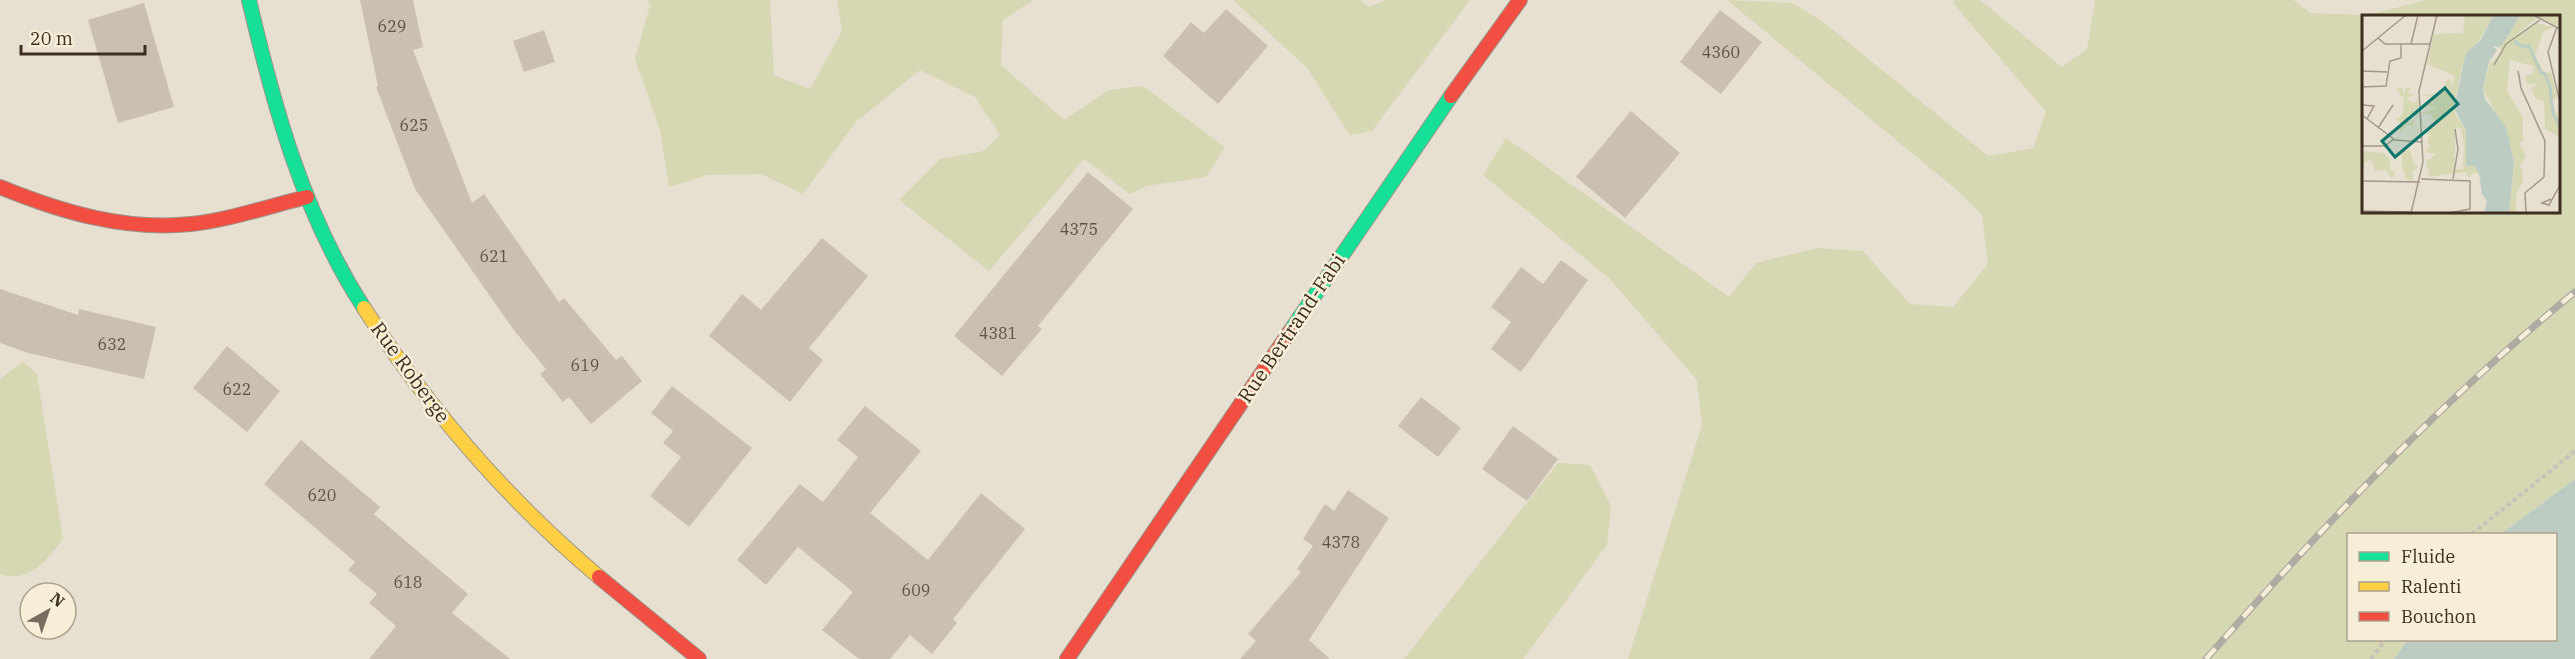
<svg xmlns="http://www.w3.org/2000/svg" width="2575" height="659" font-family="'IBM Plex Serif',serif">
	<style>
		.green { fill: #d6d7b3; fill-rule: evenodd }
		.water { fill: #bcccc2 }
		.building { fill: #cbbfb2 }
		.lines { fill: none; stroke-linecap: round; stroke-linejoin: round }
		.fast-casing { stroke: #9c958a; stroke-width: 16 }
		.slow-casing { stroke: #9c958a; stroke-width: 16 }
		.jam-casing { stroke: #9c958a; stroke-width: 16 }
		.path { stroke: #c8c2b9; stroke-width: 4; stroke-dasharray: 4.5 3; stroke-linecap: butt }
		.fast { stroke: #16e098; stroke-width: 14 }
		.slow { stroke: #ffcf43; stroke-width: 14 }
		.jam { stroke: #f24e42; stroke-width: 14 }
		.rail-casing { stroke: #afaaa2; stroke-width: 7 }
		.rail { stroke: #f7eed8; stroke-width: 4.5; stroke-dasharray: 14; stroke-linecap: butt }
		.labels { text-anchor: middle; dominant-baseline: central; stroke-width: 5; stroke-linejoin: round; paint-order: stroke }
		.number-label { font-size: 16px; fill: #605244 }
		.street-label { font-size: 20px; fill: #3d2e20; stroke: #f7eed8 }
		.inset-river { fill: none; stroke: #bcccc2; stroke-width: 3 }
		.inset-road { fill: none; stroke: #a3998a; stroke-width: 1.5 }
		.view { fill: #0f766e; fill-opacity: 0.15; stroke: #0f766e; stroke-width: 3 }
		.inset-edge { fill: none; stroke: #3d2e20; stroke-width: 3 }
	</style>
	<rect width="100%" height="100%" fill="#e7e0d1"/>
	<path class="green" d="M 647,0 L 770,0 L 774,75 L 810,89 L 842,31 L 837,0 L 1033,0 L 1003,20 L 1001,65 L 1064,120 L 1109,90 L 1143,86 L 1225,147 L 1206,177 L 1146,186 L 1130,194 L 1084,159 L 989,271 L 899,200 L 940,159 L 983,151 L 1000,135 L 975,97 L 920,70 L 856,122 L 803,194 L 761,174 L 707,175 L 669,187 L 660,130 L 635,59 L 650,5 Z
		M 1233,0 L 1360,0 L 1369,7 L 1386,0 L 1470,0 L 1372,131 L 1350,135 L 1307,68 Z
		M 1727,0 L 1793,3 L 1823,22 L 1988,156 L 2033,148 L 2046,112 L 1953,3 L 1954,0 L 1980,0 L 2062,67 L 2087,49 L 2095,0 L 2293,0 L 2311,13 L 2368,15 L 2426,0 L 2575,0 L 2575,479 L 2501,534 L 2348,534 L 2348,640 L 2408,640 L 2394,659 L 1628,659 L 1702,425 L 1697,380 L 1610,279 L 1483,175 L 1506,138 L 1729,297 L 1756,263 L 1817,248 L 1863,251 L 1910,304 L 1953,307 L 1988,264 L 1982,215 L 1959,192 ZM 2364,16 L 2558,16 L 2558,212 L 2364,212 Z
		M 23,362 L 37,374 L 63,539 C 48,559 29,584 0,574 L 0,379 Z
		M 1558,463 L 1590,465 L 1611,506 L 1607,545 L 1523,659 L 1404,659 Z"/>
	<path class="water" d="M 2575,479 L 2575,659 L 2394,659 L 2408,640 L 2556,640 L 2556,534 L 2501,534 Z"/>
	<path class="building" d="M 360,0 L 413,0 L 423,47 L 413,50 L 472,203 L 484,194 L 559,302 L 564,298 L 616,360 L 622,356 L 642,381 L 591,424 L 569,397 L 563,402 L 540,374 L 546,369 L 513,329 L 415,189 L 376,87 L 378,86 Z
		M 144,3 L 174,107 L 118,123 L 88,20 Z
		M 1226,9 L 1268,46 L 1218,104 L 1163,56 L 1191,22 L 1204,33 Z
		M 1720,10 L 1762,42 L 1721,94 L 1680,62 Z
		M 544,30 L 555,62 L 524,72 L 513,41 Z
		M 1631,111 L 1680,153 L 1625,218 L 1576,177 Z
		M 1088,172 L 1133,209 L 1038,326 L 1042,329 L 1002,376 L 954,336 Z
		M 822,238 L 868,276 L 809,348 L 823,360 L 790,402 L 709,336 L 742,294 L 761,310 Z
		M 1561,260 L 1588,280 L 1521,372 L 1491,349 L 1511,322 L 1491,307 L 1521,267 L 1543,284 Z
		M 0,289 L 78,315 L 79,309 L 156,327 L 144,379 L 28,353 L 0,343 Z
		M 227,346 L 280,391 L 247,432 L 193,388 Z
		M 672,386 L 752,448 L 689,527 L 650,496 L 681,457 L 663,443 L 673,431 L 651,413 Z
		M 1421,397 L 1461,428 L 1438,457 L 1398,426 Z
		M 865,406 L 921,451 L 870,513 L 928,560 L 981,493 L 1025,529 L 953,619 L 957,623 L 932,654 L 910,635 L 890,659 L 859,659 L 822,630 L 853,592 L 798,547 L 766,585 L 737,560 L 800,484 L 823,502 L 858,457 L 837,440 Z
		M 1513,426 L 1558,459 L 1527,501 L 1482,469 Z
		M 301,440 L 380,507 L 374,514 L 468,594 L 452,613 L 510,659 L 369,659 L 396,626 L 369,603 L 377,594 L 348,570 L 355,562 L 264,484 Z
		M 1348,490 L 1389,518 L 1309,640 L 1330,659 L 1240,659 L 1256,641 L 1248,634 L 1301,572 L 1297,569 L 1313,546 L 1303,539 L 1325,504 L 1334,511 Z"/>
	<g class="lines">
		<defs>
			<path id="fast" d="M 249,0 C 274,107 303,214 364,308
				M 1291,330 L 1451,96"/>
			<path id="slow" d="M 364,308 C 428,408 508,500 599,577"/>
			<path id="jam" d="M 1451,96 L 1520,0
				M 0,187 C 61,212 125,231 191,224 C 230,220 269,206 307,197
				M 599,577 L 699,659
				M 1067,659 L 1291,330"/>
		</defs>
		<use href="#fast" class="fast-casing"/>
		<use href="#slow" class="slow-casing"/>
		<use href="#jam" class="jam-casing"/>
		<path class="path" d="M 2472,534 L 2575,451
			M 2371,659 L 2385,640"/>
		<use href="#fast" class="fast"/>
		<use href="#slow" class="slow"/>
		<use href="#jam" class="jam"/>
		<defs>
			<path id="rail" d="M 2206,659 C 2321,528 2440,402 2575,292"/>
		</defs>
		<use href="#rail" class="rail-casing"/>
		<use href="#rail" class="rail"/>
	</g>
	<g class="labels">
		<g class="number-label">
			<text x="392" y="26">629</text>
			<text x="1721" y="52">4360</text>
			<text x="414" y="125">625</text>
			<text x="1079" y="229">4375</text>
			<text x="494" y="256">621</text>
			<text x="998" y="333">4381</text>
			<text x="112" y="344">632</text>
			<text x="585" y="365">619</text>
			<text x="237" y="389">622</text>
			<text x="322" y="495">620</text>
			<text x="1341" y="542">4378</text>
			<text x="408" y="582">618</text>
			<text x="916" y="590">609</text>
		</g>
		<g class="street-label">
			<text transform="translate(1291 328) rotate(-56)">Rue Bertrand-Fabi</text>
			<text transform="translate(411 372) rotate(54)">Rue Roberge</text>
		</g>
	</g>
	<g transform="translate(2362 15)">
		<rect width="198" height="198" fill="#e7e0d1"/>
		<path d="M 103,0 L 132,0 L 100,53 L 92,88 L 93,99 L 104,116 L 104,151 L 112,151 L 118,159 L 111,157 L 107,163 L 104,157 L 93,158 L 94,154 L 101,154 L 102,130 L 99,114 L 94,112 L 92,158 L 68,162 L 64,146 L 75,139 L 63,137 L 68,131 L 65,126 L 68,120 L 64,118 L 68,116 L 68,105 L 71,115 L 73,109 L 69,100 L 60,98 L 74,92 L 60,90 L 73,87 L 68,86 L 72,85 L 70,82 L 58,80 L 77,79 L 87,63 L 91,71 L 93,61 L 65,49 L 72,19 L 101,18 ZM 158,0 L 198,0 L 198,12 L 176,2 L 147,26 L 173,8 L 192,12 L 181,17 L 173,41 L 182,57 L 189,58 L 196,82 L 189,86 L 198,106 L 198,127 L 196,121 L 183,114 L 182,86 L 173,83 L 169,73 L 177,69 L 165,69 L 163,61 L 171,59 L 172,51 L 148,45 L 145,76 L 161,102 L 161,126 L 157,127 L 164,142 L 157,152 L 161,155 L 161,166 L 154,180 L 154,198 L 147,198 L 152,147 L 148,129 L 121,72 L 127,50 L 141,36 L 137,32 ZM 40,73 L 42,79 L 44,73 L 49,73 L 46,78 L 53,81 L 45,82 L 48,87 L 53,88 L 56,83 L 56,101 L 46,100 L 46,107 L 53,105 L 50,112 L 44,109 L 40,117 L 32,112 L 42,111 L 33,102 L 38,103 L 41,98 L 42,84 L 34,74 ZM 48,135 L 52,150 L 57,152 L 50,156 L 51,165 L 45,165 L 40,152 L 40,136 ZM 2,136 L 22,138 L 28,145 L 28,155 L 33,157 L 30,164 L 24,155 L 13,156 L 9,144 L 2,148 L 3,156 L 0,150 Z" fill="#d6d7b3"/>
		<path d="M 132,0 L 158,0 L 142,27 L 137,32 L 130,31 L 135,35 L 127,47 L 121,72 L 123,84 L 144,112 L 148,129 L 152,147 L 147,198 L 122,197 L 125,186 L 120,179 L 117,158 L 112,151 L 104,151 L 104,116 L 92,93 L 104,38 L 118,26 Z" fill="#bcccc2"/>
		<path class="inset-river" d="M 152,26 L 161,32 L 167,31 L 179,58 L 183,59 L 188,72 L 191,98 L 198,112"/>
		<path class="inset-road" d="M 171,0 L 198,14M 195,12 L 186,37 L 198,87M 16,23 L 23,29 L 68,29M 49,29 L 56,0M 0,36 L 44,0M 132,50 L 144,29 L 178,5M 0,56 L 25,57M 158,66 L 156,56 L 159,73 L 183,126 L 182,162 L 163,178 L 164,198M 0,72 L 24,71 L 28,46 L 39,43 L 39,29M 0,90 L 12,91 L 5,104M 0,100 L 33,125 L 60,127M 16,113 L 31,90M 0,131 L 23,131 L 32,124M 59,164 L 108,166 L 108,194 L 86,198M 91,164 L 96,134 L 93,114M 0,166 L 58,167M 189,184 L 180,188 L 187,190 L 198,170M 0,196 L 49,197M 49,198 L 61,147 L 57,76 L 75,0"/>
		<path class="view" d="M 83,73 L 96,89 L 33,142 L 20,126 Z"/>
		<rect width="198" height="198" class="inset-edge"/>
	</g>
	<rect x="2347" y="533" width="210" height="108" fill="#f7eed8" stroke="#ada18e" stroke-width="1.5"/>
	<rect x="2359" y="552" width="30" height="9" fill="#16e098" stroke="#ada18e" stroke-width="1.5"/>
	<text x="2401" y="563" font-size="18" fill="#3d2e20">Fluide</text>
	<rect x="2359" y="582" width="30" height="9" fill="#ffcf43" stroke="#ada18e" stroke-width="1.5"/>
	<text x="2401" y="593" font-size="18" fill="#3d2e20">Ralenti</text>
	<rect x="2359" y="612" width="30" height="9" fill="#f24e42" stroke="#ada18e" stroke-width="1.5"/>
	<text x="2401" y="623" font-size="18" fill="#3d2e20">Bouchon</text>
	<g transform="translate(48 611) rotate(40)"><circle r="28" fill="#f7eed8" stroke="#ada18e" stroke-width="1.5"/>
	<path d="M0-4.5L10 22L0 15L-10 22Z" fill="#786c5e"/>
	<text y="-9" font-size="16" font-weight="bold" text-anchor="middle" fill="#3d2e20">N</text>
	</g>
	<path d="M21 45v9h124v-9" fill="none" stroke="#3d2e20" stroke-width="3"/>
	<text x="30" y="45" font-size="18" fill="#3d2e20" stroke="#f7eed8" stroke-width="4.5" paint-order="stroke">20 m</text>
</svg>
